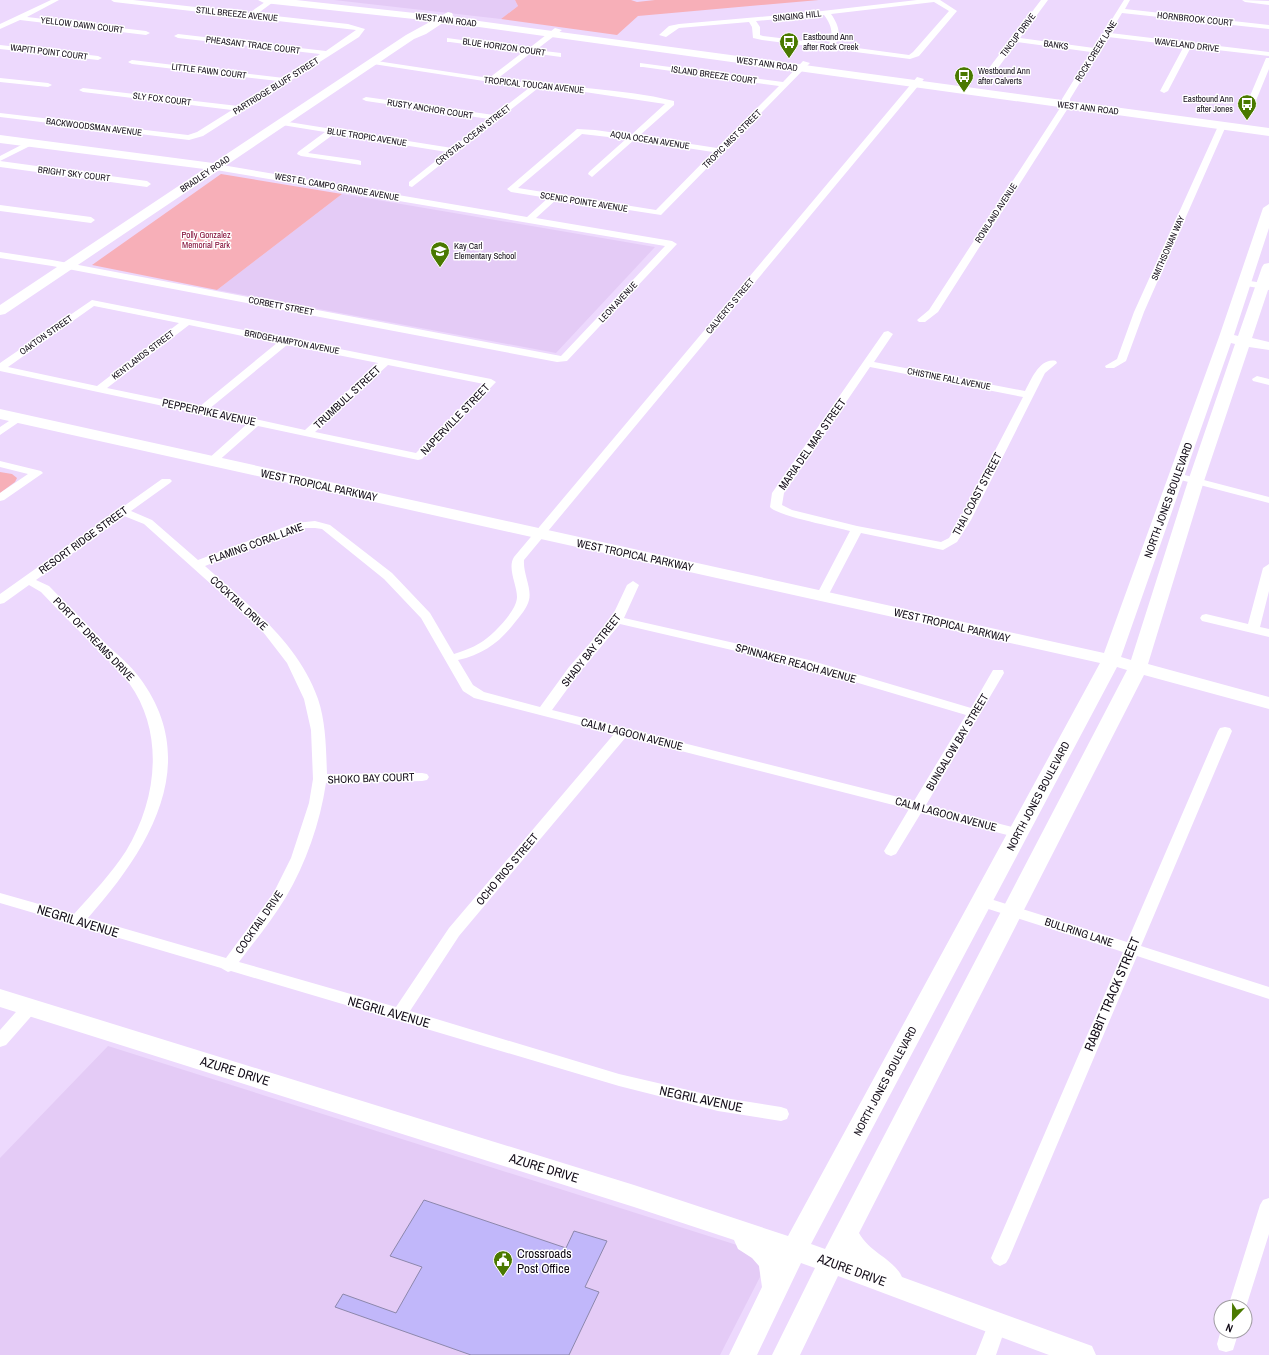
<svg xmlns="http://www.w3.org/2000/svg" width="1269" height="1355" font-family="'Archivo Narrow',sans-serif">
	<style>
		.built { fill: #e4cbf6 }
		.green { fill: #f7afb8 }
		.building { fill: #c1b7fa; stroke: #8c87ab }
		.lines { fill: none; stroke-linecap: round; stroke-linejoin: round }
		.street { fill: #fff; fill-rule: evenodd }
		.secondary { fill: #fff; fill-rule: evenodd }
		.primary { fill: #fff; fill-rule: evenodd }
		.labels { text-anchor: middle; dominant-baseline: central; stroke-width: 3; stroke-linejoin: round; paint-order: stroke }
		.far-street-label { font-size: 9px; fill: #110a16; stroke: #fff }
		.far-poi-label { font-size: 9px; fill: #110a16; stroke: #fff; text-anchor: start }
		.far-park-label { font-size: 9px; fill: #7d022e; stroke: #fff }
		.street-label { font-size: 11px; fill: #110a16; stroke: #fff }
		.near-street-label { font-size: 13px; fill: #110a16; stroke: #fff }
		.near-poi-label { font-size: 13px; fill: #110a16; stroke: #fff; text-anchor: start }
	</style>
	<rect width="100%" height="100%" fill="#edd9fd"/>
	<path class="built" d="M 334,0 L 515,0 L 518,6 L 501,19 Z
		M 342,194 L 655,247 L 556,353 L 217,290 Z
		M 108,1046 L 759,1252 L 760,1277 L 720,1355 L 0,1355 L 0,1158 Z"/>
	<path class="green" d="M 515,0 L 631,0 L 637,2 L 655,0 L 819,0 L 638,16 L 617,35 L 501,19 L 518,6 Z
		M 221,174 L 342,194 L 217,290 L 92,265 Z
		M 0,472 L 12,474 L 17,478 L 15,482 L 0,493 Z"/>
	<path class="building" d="M 424,1200 L 566,1248 L 574,1231 L 607,1241 L 585,1287 L 599,1292 L 569,1355 L 471,1355 L 335,1307 L 343,1294 L 396,1313 L 422,1267 L 390,1256 Z"/>
	<g class="lines">
		<path class="street" d="M 51,0 L 59,0 L 27,17 L 146,31 L 150,33 L 146,35 L 20,20 L 0,29 L 0,24 Z
			M 111,0 L 133,0 L 249,13 L 268,0 L 276,0 L 257,14 L 348,24 L 365,29 L 359,37 L 203,136 L 189,140 L 0,117 L 0,113 L 188,135 L 197,132 L 232,110 L 83,92 L 79,90 L 83,88 L 238,106 L 278,81 L 132,64 L 128,62 L 132,60 L 284,78 L 320,54 L 178,38 L 174,36 L 178,34 L 326,51 L 356,30 L 114,2 Z
			M 917,0 L 940,0 L 957,11 L 919,56 L 910,59 L 762,40 L 753,38 L 752,27 L 749,22 L 679,28 L 666,37 L 659,35 L 669,26 L 679,24 L 805,13 ZM 934,2 L 949,11 L 913,52 L 909,55 L 835,45 C 842,34 838,24 831,14 ZM 824,15 C 831,24 834,33 829,44 L 763,36 L 760,35 L 760,27 L 756,21 Z
			M 1041,0 L 1048,0 L 1020,38 L 1094,48 L 1124,0 L 1130,0 L 1125,9 L 1269,25 L 1269,29 L 1122,13 L 1110,33 L 1269,52 L 1269,56 L 1191,47 L 1168,91 L 1164,93 L 1160,91 L 1184,46 L 1108,37 L 1070,99 L 1070,105 L 938,312 L 925,322 L 919,322 L 917,320 L 929,310 L 1062,105 L 1062,99 L 1091,52 L 1017,42 L 995,72 L 989,72 L 989,68 Z
			M 1242,0 L 1269,1 L 1269,5 L 1245,2 Z
			M 555,28 L 562,30 L 536,50 L 561,53 L 561,57 L 531,53 L 497,79 C 556,88 616,87 674,101 L 674,105 L 639,136 L 717,148 L 779,86 L 643,67 L 640,67 L 640,63 L 783,82 L 803,61 L 810,63 L 661,215 L 557,199 L 536,218 L 672,241 L 677,244 L 567,361 L 557,362 L 52,266 L 0,258 L 0,252 L 52,260 L 561,356 L 665,246 L 216,170 L 212,167 L 216,164 L 527,217 L 548,198 L 511,192 L 507,189 L 577,129 L 595,130 L 631,135 L 665,104 L 578,91 L 537,89 L 412,187 L 409,186 L 409,182 L 447,152 L 334,134 L 308,153 L 358,160 L 361,161 L 361,165 L 301,156 L 297,154 L 298,152 L 325,132 L 282,125 L 278,123 L 282,121 L 452,148 L 489,119 L 366,101 L 362,99 L 366,97 L 494,115 L 529,88 L 373,64 L 370,64 L 370,60 L 489,78 L 523,52 L 450,42 L 447,42 L 447,38 L 528,49 ZM 582,134 L 626,139 L 589,172 L 588,174 L 592,177 L 634,140 L 713,152 L 656,210 L 518,188 Z
			M 0,45 L 98,56 L 102,58 L 98,60 L 0,49 Z
			M 1266,58 L 1269,58 L 1269,69 L 1255,103 L 1248,105 L 1247,103 Z
			M 917,77 L 924,79 L 524,560 C 523,574 532,588 529,600 C 527,608 521,615 516,621 C 500,642 484,654 458,660 L 473,685 L 484,692 L 540,707 L 569,667 L 611,619 L 627,585 L 633,581 L 639,585 L 624,618 L 809,660 L 971,708 L 993,670 L 1003,670 L 1004,673 L 926,805 L 1024,830 L 1026,833 L 1024,836 L 1019,838 L 921,813 L 896,854 L 891,856 L 886,854 L 884,851 L 909,809 L 626,737 L 459,936 L 410,1011 L 619,1074 L 718,1097 L 781,1107 L 787,1109 L 789,1114 L 787,1119 L 781,1121 L 718,1111 L 619,1086 L 231,971 L 228,972 L 221,968 L 0,903 L 0,893 L 74,914 C 92,894 111,874 126,851 C 157,800 165,733 129,683 C 121,671 108,661 98,650 C 79,631 59,611 41,592 L 29,585 L 4,603 L 0,604 L 0,594 L 162,479 L 170,479 L 172,481 L 170,483 L 131,511 L 152,520 L 198,560 L 295,523 L 315,521 L 330,525 L 392,573 L 430,613 L 454,654 C 463,651 472,648 480,643 C 492,636 517,611 517,597 C 517,585 507,568 514,557 ZM 124,516 L 144,524 L 260,628 L 287,663 L 304,699 L 311,730 L 313,779 L 309,803 L 291,858 L 273,894 L 226,958 L 88,918 C 148,850 204,763 139,677 C 130,665 118,655 107,645 C 88,625 68,606 49,586 L 36,580 ZM 301,528 L 315,528 L 322,529 L 384,579 L 421,618 L 463,691 L 474,698 L 614,734 L 449,928 L 396,1007 L 239,962 C 255,941 272,920 286,897 C 306,863 320,823 326,783 L 422,781 L 427,780 L 429,777 L 427,774 L 422,773 L 327,774 C 326,749 326,723 318,699 C 298,642 248,605 205,566 ZM 620,624 L 801,666 L 966,715 L 914,801 L 552,710 L 579,673 Z
			M 0,78 L 48,83 L 52,85 L 48,87 L 0,82 Z
			M 1219,124 L 1226,126 L 1144,312 L 1126,361 L 1114,368 L 1106,368 L 1105,366 L 1117,359 L 1134,312 Z
			M 29,141 L 33,143 L 32,145 L 0,161 L 147,181 L 151,184 L 147,187 L 0,167 L 0,156 Z
			M 0,205 L 91,217 L 95,220 L 91,223 L 0,211 Z
			M 1244,280 L 1269,284 L 1269,290 L 1241,285 L 1241,281 Z
			M 92,300 L 491,379 L 496,382 L 422,459 L 418,460 L 258,426 L 216,463 L 212,464 L 206,461 L 208,459 L 247,424 L 0,371 L 0,363 ZM 94,306 L 179,323 L 97,386 L 8,367 ZM 189,325 L 277,343 L 199,407 L 107,388 ZM 287,345 L 378,363 L 305,430 L 209,409 ZM 388,365 L 484,384 L 416,453 L 315,432 Z
			M 888,331 L 893,334 L 874,362 L 1025,391 C 1031,380 1040,357 1056,361 L 1057,363 L 1045,373 L 971,520 L 957,542 L 943,550 L 861,533 L 828,596 L 826,599 L 818,599 L 816,596 L 850,531 C 836,527 777,516 770,507 L 772,493 L 884,332 ZM 870,367 L 1023,397 L 959,520 L 949,538 L 941,542 L 857,526 L 792,510 L 782,505 L 784,493 Z
			M 1257,376 L 1269,379 L 1269,385 L 1253,381 L 1252,379 Z
			M 18,415 L 23,418 L 22,420 L 0,435 L 0,427 Z
			M 0,461 L 41,471 L 43,473 L 4,500 L 0,501 L 0,493 L 28,474 L 0,467 Z
			M 1177,473 L 1269,497 L 1269,503 L 1173,478 L 1171,476 Z
			M 1269,564 L 1269,591 L 1260,627 L 1269,629 L 1269,637 L 1202,621 L 1200,618 L 1202,615 L 1206,614 L 1248,624 L 1263,568 Z
			M 1225,727 L 1230,728 L 1232,731 L 1141,946 L 1269,987 L 1269,999 L 1137,956 L 1009,1258 L 1006,1263 L 1000,1266 L 994,1263 L 991,1258 L 1123,952 L 976,905 L 973,901 L 976,897 L 981,896 L 1127,942 L 1218,731 L 1220,728 Z
			M 29,1002 L 35,1004 L 37,1008 L 35,1012 L 6,1045 L 0,1047 L 0,1030 L 23,1004 Z
			M 1269,1198 L 1269,1234 L 1246,1307 L 1245,1310 L 1245,1307 L 1228,1307 L 1260,1205 L 1263,1200 Z
			M 998,1315 L 1005,1317 L 1007,1323 L 996,1355 L 976,1355 L 991,1317 Z
			M 1221,1330 L 1239,1331 L 1233,1350 L 1226,1352 L 1219,1350 L 1217,1344 Z"/>
		<path class="secondary" d="M 448,12 L 452,13 L 453,15 L 452,17 L 426,34 L 414,39 L 5,314 L 0,315 L 0,305 L 204,169 L 0,143 L 0,135 L 213,163 L 406,35 Z
			M 1269,204 L 1269,228 L 1234,335 L 1238,336 L 1262,267 L 1264,264 L 1269,263 L 1269,287 L 1252,338 L 1269,342 L 1269,350 L 1249,347 L 1204,481 L 1148,664 L 1269,697 L 1269,709 L 1144,675 L 859,1233 C 870,1253 894,1259 902,1277 L 1092,1346 L 1096,1355 L 1049,1355 L 838,1276 L 800,1355 L 772,1355 L 815,1268 L 801,1263 L 757,1355 L 729,1355 L 762,1287 L 759,1266 L 752,1258 L 738,1249 L 734,1240 L 634,1207 L 0,1007 L 0,989 L 634,1185 L 788,1236 L 1100,663 L 0,419 L 0,409 L 1104,653 L 1219,337 L 1263,208 ZM 1231,343 L 1235,344 L 1188,481 L 1131,660 L 1121,657 ZM 1117,667 L 1127,670 L 825,1249 L 811,1244 Z"/>
		<path class="primary" d="M 258,0 L 296,0 L 442,16 L 1269,128 L 1269,136 L 442,22 L 264,3 Z"/>
	</g>
	<defs>
		<symbol id="bus-pin" viewBox="-11 -11 22 30"><path d="M0 17L-7.5 6A9.5 9.5 0 1 1 7.5 6Z" fill="#4a7900" stroke="#fff"/><path d="M-5-6H5V4H4V6H2V4H-2V6H-4V4H-5ZM-3.5-4V0h7V-4ZM-3.5 1.2v1.5H-2V1.2ZM2 1.2v1.5H3.5V1.2Z" fill="#fff"/></symbol>
		<symbol id="school-pin" viewBox="-11 -11 22 30"><path d="M0 17L-7.5 6A9.5 9.5 0 1 1 7.5 6Z" fill="#4a7900" stroke="#fff"/><path d="M0-5L7-2L0 1L-7-2ZM-4 1L0 2.5L4 1V4Q0 6-4 4Z" fill="#fff"/></symbol>
		<symbol id="civic-pin" viewBox="-11 -11 22 30"><path d="M0 17L-7.5 6A9.5 9.5 0 1 1 7.5 6Z" fill="#4a7900" stroke="#fff"/><path d="M-.6-6.5H3V-4.5H.6V-3L4-1V1h2V6H-6V1h2V-1L-.6-3ZM-1.2 2.5V6h2.4V2.5Z" fill="#fff"/></symbol>
	</defs>
	<g fill-rule="evenodd">
		<use href="#bus-pin" x="778" y="31" width="22" height="30"/>
		<use href="#bus-pin" x="953" y="65" width="22" height="30"/>
		<use href="#bus-pin" x="1236" y="93" width="22" height="30"/>
		<use href="#school-pin" x="429" y="240" width="22" height="30"/>
		<use href="#civic-pin" x="492" y="1249" width="22" height="30"/>
	</g>
	<g class="labels">
		<g class="far-street-label">
			<text transform="translate(237 14) rotate(6)">STILL BREEZE AVENUE</text>
			<text transform="translate(797 16) rotate(-6)">SINGING HILL</text>
			<text transform="translate(1195 19) rotate(6)">HORNBROOK COURT</text>
			<text transform="translate(446 20) rotate(7)">WEST ANN ROAD</text>
			<text transform="translate(82 25) rotate(7)">YELLOW DAWN COURT</text>
			<text transform="translate(1018 35) rotate(-53)">TINCUP DRIVE</text>
			<text transform="translate(253 45) rotate(7)">PHEASANT TRACE COURT</text>
			<text transform="translate(1056 45) rotate(8)">BANKS</text>
			<text transform="translate(1187 45) rotate(7)">WAVELAND DRIVE</text>
			<text transform="translate(504 47) rotate(8)">BLUE HORIZON COURT</text>
			<text transform="translate(1096 51) rotate(-58)">ROCK CREEK LANE</text>
			<text transform="translate(49 52) rotate(7)">WAPITI POINT COURT</text>
			<text transform="translate(767 64) rotate(8)">WEST ANN ROAD</text>
			<text transform="translate(209 71) rotate(7)">LITTLE FAWN COURT</text>
			<text transform="translate(714 75) rotate(8)">ISLAND BREEZE COURT</text>
			<text transform="translate(534 85) rotate(6)">TROPICAL TOUCAN AVENUE</text>
			<text transform="translate(276 86) rotate(-32)">PARTRIDGE BLUFF STREET</text>
			<text transform="translate(162 99) rotate(7)">SLY FOX COURT</text>
			<text transform="translate(1088 108) rotate(7)">WEST ANN ROAD</text>
			<text transform="translate(430 109) rotate(9)">RUSTY ANCHOR COURT</text>
			<text transform="translate(94 127) rotate(7)">BACKWOODSMAN AVENUE</text>
			<text transform="translate(473 135) rotate(-38)">CRYSTAL OCEAN STREET</text>
			<text transform="translate(367 137) rotate(9)">BLUE TROPIC AVENUE</text>
			<text transform="translate(732 139) rotate(-45)">TROPIC MIST STREET</text>
			<text transform="translate(650 140) rotate(9)">AQUA OCEAN AVENUE</text>
			<text transform="translate(74 174) rotate(7)">BRIGHT SKY COURT</text>
			<text transform="translate(205 174) rotate(-34)">BRADLEY ROAD</text>
			<text transform="translate(337 187) rotate(10)">WEST EL CAMPO GRANDE AVENUE</text>
			<text transform="translate(584 202) rotate(9)">SCENIC POINTE AVENUE</text>
			<text transform="translate(996 213) rotate(-57)">ROWLAND AVENUE</text>
			<text transform="translate(1168 248) rotate(-66)">SMITHSONIAN WAY</text>
			<text transform="translate(618 302) rotate(-47)">LEON AVENUE</text>
			<text transform="translate(281 306) rotate(11)">CORBETT STREET</text>
			<text transform="translate(730 306) rotate(-50)">CALVERTS STREET</text>
			<text transform="translate(46 335) rotate(-35)">OAKTON STREET</text>
			<text transform="translate(292 342) rotate(11)">BRIDGEHAMPTON AVENUE</text>
			<text transform="translate(143 355) rotate(-37)">KENTLANDS STREET</text>
			<text transform="translate(949 379) rotate(11)">CHISTINE FALL AVENUE</text>
		</g>
		<g class="far-poi-label">
			<text x="803" y="37">Eastbound Ann<tspan x="803" dy="10">after Rock Creek</tspan></text>
			<text x="978" y="71">Westbound Ann<tspan x="978" dy="10">after Calverts</tspan></text>
			<text x="1233" y="99" text-anchor="end">Eastbound Ann<tspan x="1233" dy="10">after Jones</tspan></text>
			<text x="454" y="246">Kay Carl<tspan x="454" dy="10">Elementary School</tspan></text>
		</g>
		<g class="far-park-label">
			<text x="206" y="235">Polly Gonzalez<tspan x="206" dy="10">Memorial Park</tspan></text>
		</g>
		<g class="street-label">
			<text transform="translate(347 397) rotate(-43)">TRUMBULL STREET</text>
			<text transform="translate(209 412) rotate(12)">PEPPERPIKE AVENUE</text>
			<text transform="translate(455 419) rotate(-46)">NAPERVILLE STREET</text>
			<text transform="translate(812 444) rotate(-55)">MARIA DEL MAR STREET</text>
			<text transform="translate(319 485) rotate(12)">WEST TROPICAL PARKWAY</text>
			<text transform="translate(977 494) rotate(-62)">THAI COAST STREET</text>
			<text transform="translate(1168 500) rotate(-70)">NORTH JONES BOULEVARD</text>
			<text transform="translate(83 540) rotate(-36)">RESORT RIDGE STREET</text>
			<text transform="translate(256 543) rotate(-20)">FLAMING CORAL LANE</text>
			<text transform="translate(635 555) rotate(12)">WEST TROPICAL PARKWAY</text>
			<text transform="translate(239 603) rotate(43)">COCKTAIL DRIVE</text>
			<text transform="translate(952 625) rotate(13)">WEST TROPICAL PARKWAY</text>
			<text transform="translate(94 639) rotate(46)">PORT OF DREAMS DRIVE</text>
			<text transform="translate(591 650) rotate(-52)">SHADY BAY STREET</text>
			<text transform="translate(796 663) rotate(15)">SPINNAKER REACH AVENUE</text>
			<text transform="translate(632 734) rotate(14)">CALM LAGOON AVENUE</text>
			<text transform="translate(957 742) rotate(-59)">BUNGALOW BAY STREET</text>
			<text transform="translate(371 778) rotate(-2)">SHOKO BAY COURT</text>
			<text transform="translate(1038 796) rotate(-62)">NORTH JONES BOULEVARD</text>
			<text transform="translate(946 814) rotate(15)">CALM LAGOON AVENUE</text>
			<text transform="translate(507 869) rotate(-50)">OCHO RIOS STREET</text>
			<text transform="translate(259 922) rotate(-55)">COCKTAIL DRIVE</text>
			<text transform="translate(1079 932) rotate(18)">BULLRING LANE</text>
			<text transform="translate(885 1081) rotate(-62)">NORTH JONES BOULEVARD</text>
		</g>
		<g class="near-street-label">
			<text transform="translate(78 921) rotate(17)">NEGRIL AVENUE</text>
			<text transform="translate(1112 994) rotate(-67)">RABBIT TRACK STREET</text>
			<text transform="translate(389 1012) rotate(16)">NEGRIL AVENUE</text>
			<text transform="translate(235 1071) rotate(17)">AZURE DRIVE</text>
			<text transform="translate(701 1099) rotate(12)">NEGRIL AVENUE</text>
			<text transform="translate(544 1168) rotate(17)">AZURE DRIVE</text>
			<text transform="translate(852 1270) rotate(20)">AZURE DRIVE</text>
		</g>
		<g class="near-poi-label">
			<text x="517" y="1253">Crossroads<tspan x="517" dy="15">Post Office</tspan></text>
		</g>
	</g>
	<g transform="translate(1233 1319) rotate(202)"><circle r="19" fill="#ffffff" stroke="#a09da2"/>
	<path d="M0-3L7 15L0 10L-7 15Z" fill="#4a7900"/>
	<text y="-6" font-size="11" font-weight="bold" text-anchor="middle" fill="#110a16">N</text>
	</g>
</svg>
